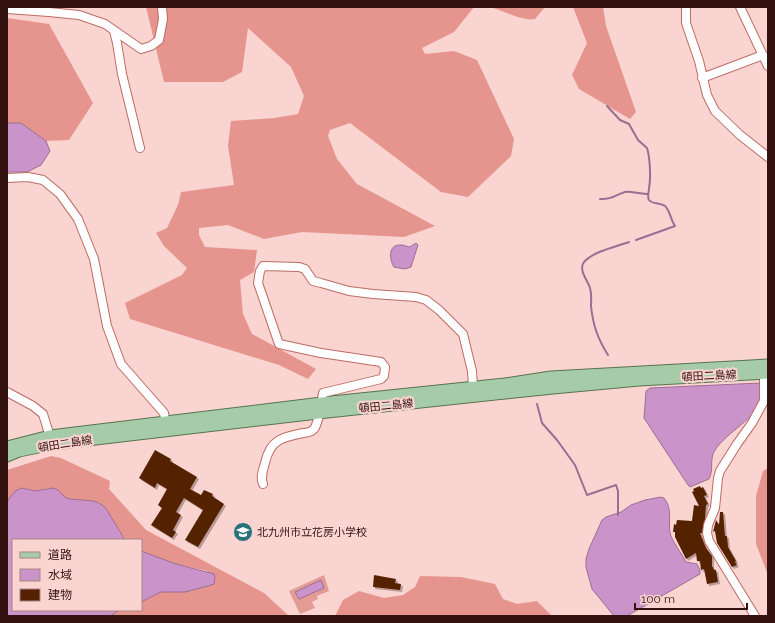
<svg xmlns="http://www.w3.org/2000/svg" width="775" height="623" font-family="Raleway,'Noto Sans JP',sans-serif">
	<style>
		.green { fill: #e39c95 }
		.forest { fill: #e6958e }
		.water { fill: #ca94cb; stroke: #9d6d93 }
		.lines { fill: none; stroke-linecap: round; stroke-linejoin: round }
		.stream { stroke: #9d6d93; stroke-width: 2 }
		.building { fill: #542104; filter: url(#shadow) }
		.minor-casing { stroke: #be6b64; stroke-width: 10 }
		.major-casing { stroke: #57744e; stroke-width: 13 }
		.minor { stroke: #fff; stroke-width: 8 }
		.major { stroke: #a6cba9; stroke-width: 11 }
		.labels { text-anchor: middle; dominant-baseline: central; stroke-width: 4; stroke-linejoin: round; paint-order: stroke }
		.street-label { font-size: 11px; fill: #331210; stroke: #f9d4d0 }
		.poi-label { font-size: 11px; fill: #331210; stroke: #f9d4d0; text-anchor: start }
	</style>
	<defs>
		<filter id="shadow"><feDropShadow dx="2" dy="2" stdDeviation="0" flood-color="#0004"/></filter>
	</defs>
	<rect width="100%" height="100%" fill="#f9d4d0"/>
	<path class="green" d="M 324,575 L 329,591 L 317,596 L 318,599 L 312,602 L 315,608 L 300,614 L 289,591 Z"/>
	<path class="forest" d="M 146,7 L 474,7 L 454,32 L 422,48 L 425,54 L 454,51 L 477,60 L 514,139 L 511,156 L 468,197 L 441,192 L 350,123 L 330,130 L 328,136 L 337,159 L 357,184 L 435,226 L 404,237 L 302,232 L 264,239 L 228,225 L 199,228 L 199,235 L 205,247 L 257,250 L 254,272 L 240,280 L 243,314 L 252,334 L 316,369 L 308,379 L 279,365 L 130,319 L 125,303 L 182,275 L 187,268 L 164,246 L 156,233 L 167,228 L 178,205 L 181,192 L 234,185 L 228,146 L 231,121 L 274,118 L 298,114 L 304,96 L 291,67 L 248,28 L 242,72 L 223,82 L 164,82 Z
		M 490,7 L 545,7 L 535,19 C 522,21 504,11 490,7 Z
		M 573,7 L 603,7 L 606,26 L 636,112 L 630,119 L 579,89 L 572,75 L 587,43 Z
		M 7,18 L 49,24 L 93,103 L 69,140 L 46,141 L 21,123 L 7,123 Z
		M 51,456 L 61,458 L 110,481 L 109,489 L 146,530 L 264,593 L 289,616 L 110,616 L 120,610 L 141,610 L 141,602 L 161,592 L 176,592 L 208,586 L 207,571 L 176,564 L 141,551 L 141,540 L 125,540 L 105,507 L 93,501 L 85,501 L 66,498 L 63,495 L 50,488 L 36,491 L 21,488 L 14,492 L 7,502 L 7,470 Z
		M 768,468 L 768,575 L 756,544 L 756,496 L 763,471 Z
		M 420,576 L 461,577 L 495,584 L 503,599 L 517,604 L 537,601 L 552,616 L 335,616 L 343,600 L 359,591 L 384,598 L 403,595 L 415,587 Z"/>
	<path class="water" d="M 7,123 L 21,123 L 46,141 L 50,151 L 41,165 L 27,172 L 7,172 Z
		M 416,243 L 418,245 L 411,267 L 405,269 L 394,267 C 389,259 388,244 401,245 C 405,245 407,247 410,247 Z
		M 761,383 C 761,388 763,396 761,401 C 757,417 726,433 715,450 C 709,459 714,470 709,479 L 690,487 L 688,485 L 644,418 L 646,391 L 650,388 Z
		M 21,488 L 36,491 L 53,488 L 58,490 L 66,498 L 70,499 L 93,501 L 97,502 L 105,507 L 125,540 L 13,540 L 13,610 L 120,610 L 110,616 L 7,616 L 7,502 L 14,492 Z
		M 661,497 L 664,498 C 673,509 668,521 670,533 C 672,541 682,554 686,562 L 697,564 L 700,570 L 700,574 L 627,616 L 614,616 L 592,589 L 586,567 L 586,559 L 589,549 L 602,520 L 606,517 L 621,512 L 631,505 L 645,500 Z
		M 141,551 L 176,564 L 214,574 L 215,577 L 214,584 L 208,586 L 185,592 L 161,592 L 141,602 Z
		M 321,580 L 324,588 L 299,599 L 295,592 Z"/>
	<g class="lines">
		<path class="stream" d="M 607,106 L 620,120 L 629,124 L 638,140 L 647,148 C 650,157 651,179 649,188 C 649,192 647,197 649,200 C 653,205 662,202 666,207 C 671,213 670,219 675,226 L 636,240
			M 600,199 C 612,200 615,195 625,192 C 628,191 643,194 648,194
			M 608,355 C 598,339 593,326 591,306 C 591,300 592,294 590,288 C 588,281 578,270 584,262 C 594,251 615,247 629,242
			M 537,404 L 542,423 L 557,440 L 575,465 L 587,495 L 616,485 L 618,491 L 618,515"/>
	</g>
	<path class="building" d="M 155,450 L 171,459 L 170,461 L 197,477 L 190,489 L 201,495 L 204,490 L 213,494 L 212,496 L 224,504 L 198,547 L 185,540 L 203,510 L 184,498 L 176,512 L 181,515 L 173,530 L 176,532 L 172,538 L 151,525 L 162,508 L 158,505 L 167,489 L 157,483 L 155,488 L 139,478 Z
		M 700,486 L 701,488 L 703,487 L 707,495 L 704,496 L 708,504 L 706,505 L 705,519 L 702,533 L 700,533 L 706,548 L 712,556 L 712,567 L 713,567 L 714,570 L 716,570 L 718,582 L 707,584 L 704,569 L 701,570 L 700,561 L 697,561 L 696,553 L 686,559 L 675,537 L 675,532 L 673,532 L 674,524 L 676,525 L 677,520 L 692,521 L 694,505 L 699,506 L 692,492 L 694,491 L 693,489 Z
		M 720,512 L 723,512 L 725,536 L 727,536 L 728,547 L 736,561 L 735,562 L 737,565 L 732,567 L 717,543 L 715,531 L 713,532 L 716,520 L 719,525 Z
		M 374,575 L 396,579 L 395,583 L 401,584 L 400,590 L 373,587 Z"/>
	<g class="lines">
		<defs>
			<path id="minor" d="M 686,7 L 686,23 L 699,61 L 707,95 L 715,111 L 740,135 L 768,157
				M 740,7 L 768,66
				M 7,9 L 49,12 L 79,15 L 105,24 L 141,49 L 151,46 L 159,40 L 163,19 L 162,7
				M 114,31 L 117,43 L 122,74 L 140,148
				M 702,78 L 763,55
				M 7,178 L 28,177 L 43,180 L 60,194 L 78,219 L 94,259 L 107,326 L 121,364 L 164,413 L 166,426
				M 7,392 L 33,406 L 43,414 L 51,440
				M 263,484 C 260,477 263,470 265,463 C 270,440 282,437 303,433 C 307,433 311,432 314,429 C 318,424 322,400 323,393 L 381,379 L 384,376 L 385,367 L 381,362 L 321,353 L 279,344 L 258,283 L 260,271 L 263,266 L 299,267 L 305,269 L 313,281 L 321,283 L 349,291 L 373,294 L 416,297 L 426,300 L 439,310 L 463,334 L 472,371 L 473,387
				M 755,616 L 709,541 L 707,533 L 708,525 L 715,508 L 718,478 L 720,471 L 737,444 L 752,423 L 764,401 L 764,369"/>
			<path id="major" d="M 7,447 L 50,436 L 322,403 L 505,384 L 551,377 L 768,365
				M 7,456 L 19,451 L 53,444 L 318,413 L 553,388 L 639,380 L 768,373"/>
		</defs>
		<use href="#minor" class="minor-casing"/>
		<use href="#major" class="major-casing"/>
		<use href="#minor" class="minor"/>
		<use href="#major" class="major"/>
	</g>
	<defs>
		<symbol id="school-disc" viewBox="-11 -11 22 22"><circle r="9.5" fill="#29727a" stroke="#f9d4d0"/><path d="M0-5L7-2L0 1L-7-2ZM-4 1L0 2.5L4 1V4Q0 6-4 4Z" fill="#fff"/></symbol>
	</defs>
	<g fill-rule="evenodd">
		<use href="#school-disc" x="232" y="521" width="22" height="22"/>
	</g>
	<g class="labels">
		<g class="street-label">
			<text transform="translate(709 376) rotate(-3)">頓田二島線</text>
			<text transform="translate(386 406) rotate(-6)">頓田二島線</text>
			<text transform="translate(65 444) rotate(-9)">頓田二島線</text>
		</g>
		<g class="poi-label">
			<text x="257" y="532">北九州市立花房小学校</text>
		</g>
	</g>
	<rect width="775" height="623" fill="none" stroke="#331210" stroke-width="16"/>
	<rect x="12" y="539" width="130" height="72" fill="#f9d4d0" stroke="#aa8683"/>
	<rect x="20" y="552" width="20" height="6" fill="#a6cba9" stroke="#aa8683"/>
	<text x="48" y="559" font-size="12" fill="#331210">道路</text>
	<rect x="20" y="569" width="20" height="12" fill="#ca94cb" stroke="#aa8683"/>
	<text x="48" y="579" font-size="12" fill="#331210">水域</text>
	<rect x="20" y="589" width="20" height="12" fill="#542104" stroke="#aa8683"/>
	<text x="48" y="599" font-size="12" fill="#331210">建物</text>
	<path d="M635 603v6h112v-6" fill="none" stroke="#331210" stroke-width="2"/>
	<text x="641" y="603" font-size="12" fill="#331210" stroke="#f9d4d0" stroke-width="3" paint-order="stroke">100 m</text>
</svg>
